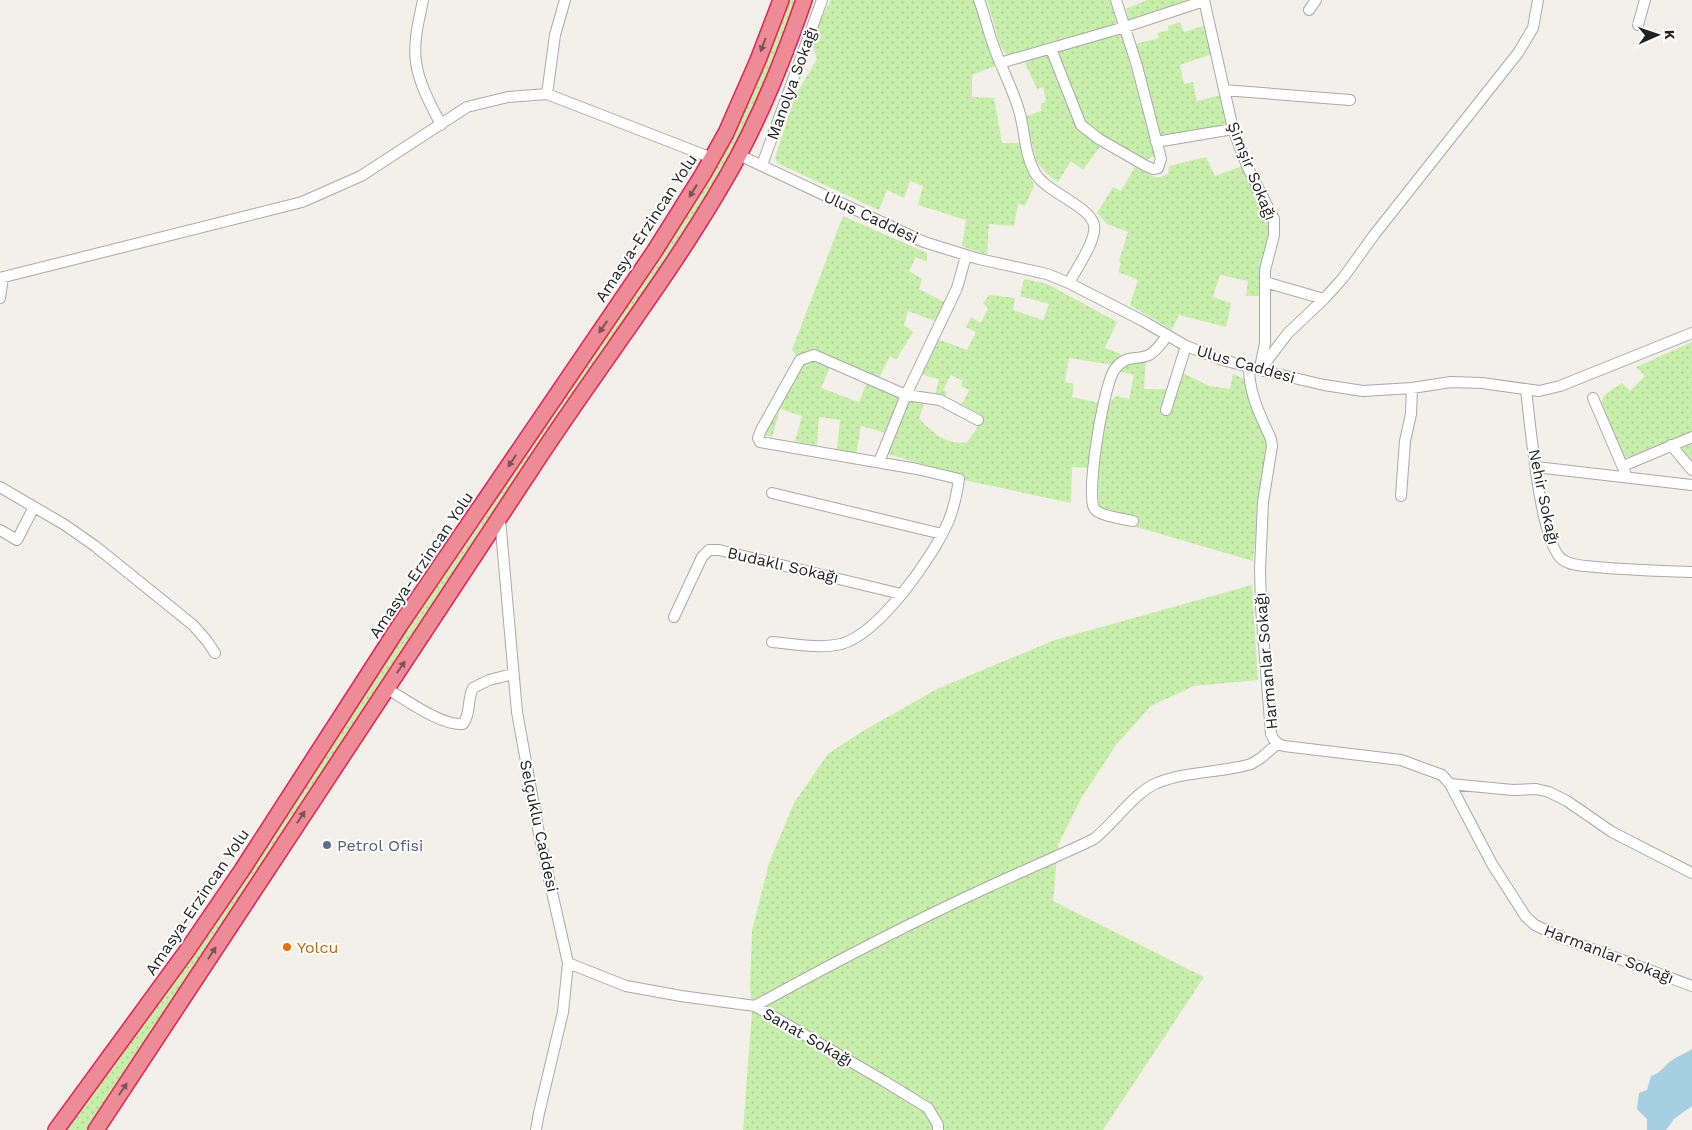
<svg xmlns="http://www.w3.org/2000/svg" width="1692" height="1130" font-family="'Work Sans',sans-serif">
	<style>
		.grass { fill: url(#grass-dots) }
		.water { fill: #a6d0e2 }
		.lines { fill: none; stroke-linecap: round; stroke-linejoin: round }
		.minor-casing { stroke: #a9a9a9; stroke-width: 12 }
		.highway-casing { stroke: #e71f54; stroke-width: 18 }
		.minor { stroke: #fff; stroke-width: 10 }
		.highway { stroke: #ed8c97; stroke-width: 15 }
		.oneway { fill: #7d5257 }
		.service-dot { fill: #5c6f8a; stroke: #fff; stroke-width: 2 }
		.food-dot { fill: #e8710a; stroke: #fff; stroke-width: 2 }
		.labels { text-anchor: middle; dominant-baseline: central; stroke-width: 4; stroke-linejoin: round; paint-order: stroke }
		.street-label { font-size: 16px; fill: #222; stroke: #fff }
		.service-label { font-size: 16px; fill: #4e5e75; stroke: #fff; text-anchor: start }
		.food-label { font-size: 16px; fill: #c56008; stroke: #fff; text-anchor: start }
	</style>
	<defs>
		<pattern id="grass-dots" width="8" height="8" patternUnits="userSpaceOnUse" patternTransform="scale(1.25)"><rect width="8" height="8" fill="#c8eeac"/><path d="M2 2h.1M6 6h.1" fill="none" stroke="#accc94" stroke-width="1.8" stroke-linecap="round"/></pattern>
	</defs>
	<rect width="100%" height="100%" fill="#f2f0e8"/>
	<path class="grass" d="M 789,0 L 795,0 L 768,74 L 738,141 L 704,200 L 650,282 L 533,452 L 472,549 L 413,632 L 90,1130 L 64,1130 L 139,1031 L 209,932 L 342,731 L 405,631 L 473,535 L 522,459 L 687,214 L 721,158 L 735,133 L 757,84 Z
		M 831,0 L 974,0 L 995,66 L 972,75 L 972,97 L 994,98 L 1002,143 L 1021,143 L 1029,173 L 1034,186 L 1025,206 L 1018,204 L 1014,226 L 989,224 L 987,255 L 962,246 L 966,220 L 918,205 L 923,186 L 910,181 L 904,198 L 887,190 L 879,210 L 777,163 L 775,158 L 795,96 L 817,59 L 812,44 L 821,19 Z
		M 987,0 L 1112,0 L 1121,26 L 1007,56 L 1000,45 Z
		M 1147,0 L 1194,0 L 1130,23 L 1126,9 Z
		M 1180,22 L 1184,32 L 1206,25 L 1212,54 L 1180,65 L 1184,84 L 1193,82 L 1197,101 L 1221,95 L 1229,125 L 1160,137 L 1135,44 L 1159,38 L 1157,33 L 1169,30 L 1168,26 Z
		M 1121,33 L 1154,149 L 1154,156 L 1145,161 L 1086,127 L 1057,50 Z
		M 1048,55 L 1075,121 L 1101,145 L 1083,170 L 1071,161 L 1058,182 L 1045,172 L 1036,161 L 1026,116 L 1041,111 L 1041,104 L 1046,101 L 1043,87 L 1037,89 L 1025,63 Z
		M 1206,157 L 1215,176 L 1243,166 L 1272,225 L 1260,278 L 1260,296 L 1246,296 L 1248,281 L 1220,275 L 1213,297 L 1231,303 L 1226,327 L 1179,315 L 1172,330 L 1130,305 L 1138,280 L 1118,272 L 1121,263 L 1119,261 L 1128,232 L 1107,224 L 1097,213 L 1113,187 L 1121,191 L 1135,167 L 1157,178 L 1168,174 L 1169,166 Z
		M 843,216 L 927,253 L 927,262 L 916,257 L 909,271 L 922,279 L 919,289 L 946,303 L 937,322 L 908,311 L 904,325 L 913,332 L 896,360 L 890,356 L 878,380 L 807,353 L 797,356 L 792,350 Z
		M 1024,279 L 1044,283 L 1053,287 L 1117,322 L 1105,348 L 1121,354 L 1113,365 L 1069,358 L 1065,382 L 1074,384 L 1072,397 L 1100,403 L 1091,468 L 1072,467 L 1071,503 L 964,480 L 961,476 L 888,454 L 908,401 L 924,404 L 919,419 C 933,432 946,446 967,442 C 973,434 981,425 981,415 L 962,404 L 969,390 L 961,386 L 963,381 L 951,375 L 943,390 L 947,392 L 944,399 L 935,395 L 939,379 L 919,374 L 937,339 L 967,350 L 976,332 L 966,327 L 971,317 L 981,323 L 988,308 L 983,303 L 989,295 L 1015,298 L 1013,310 L 1043,320 L 1049,304 L 1020,296 Z
		M 1692,342 L 1692,432 L 1634,456 L 1625,457 L 1622,454 C 1618,445 1599,405 1603,398 C 1606,392 1616,387 1622,383 L 1630,391 L 1645,376 L 1636,367 Z
		M 809,360 L 830,367 L 821,388 L 859,402 L 867,382 L 900,396 L 886,433 L 861,426 L 856,455 L 837,450 L 840,420 L 819,417 L 817,446 L 795,441 L 802,416 L 780,409 L 772,437 L 762,434 L 800,364 Z
		M 1146,360 L 1144,389 L 1178,389 L 1183,373 L 1209,386 L 1230,389 L 1233,374 L 1244,379 L 1249,400 L 1266,440 L 1267,447 L 1259,503 L 1253,561 L 1099,516 L 1098,465 L 1107,405 L 1116,396 L 1129,399 L 1134,375 L 1118,371 L 1122,366 Z
		M 1692,442 L 1692,462 L 1682,450 L 1684,445 Z
		M 1252,585 L 1258,680 L 1194,686 L 1151,706 L 1116,745 L 1082,797 L 1058,845 L 1053,901 L 1204,977 L 1103,1130 L 743,1130 L 752,1012 L 750,985 L 752,931 L 769,863 L 794,803 L 828,754 L 863,731 L 937,689 L 1055,640 Z"/>
	<path class="water" d="M 1692,1049 L 1692,1106 L 1674,1119 L 1666,1130 L 1647,1130 L 1647,1119 L 1637,1109 L 1639,1093 L 1647,1090 L 1651,1076 C 1662,1073 1665,1064 1674,1059 C 1680,1055 1686,1053 1692,1049 Z"/>
	<g class="lines">
		<defs>
			<path id="minor" d="M 423,0 C 419,20 413,42 416,62 C 419,84 431,105 441,125
				M 979,0 C 985,15 988,32 994,47 C 1002,70 1014,91 1020,114 C 1025,134 1025,155 1035,173 C 1046,192 1090,206 1094,225 C 1097,240 1076,269 1069,283
				M 1204,0 L 1233,129 L 1248,168 L 1274,219 L 1274,235 L 1265,270 L 1265,343 L 1260,368
				M 1309,10 L 1316,0
				M 1638,25 L 1645,0
				M 1051,49 L 1081,125 L 1099,139 L 1146,166 L 1153,169 L 1158,168 L 1161,159 L 1137,66 L 1116,0
				M 1000,63 L 1125,27 L 1204,1
				M 1224,90 L 1350,100
				M 547,94 L 555,35 L 565,0
				M 1156,142 L 1233,129
				M 739,155 L 924,242 L 979,259 L 1047,274 L 1069,283 L 1143,321 L 1186,346 L 1223,360 L 1260,370 L 1324,385 L 1363,391 L 1412,388 L 1451,382 L 1482,383 L 1539,391 L 1560,386 L 1692,333
				M 762,165 L 822,0
				M 0,278 L 302,202 L 361,176 L 467,107 L 508,97 L 547,94 L 712,158
				M 1265,282 L 1324,299
				M 0,298 L 3,277
				M 1249,367 C 1249,394 1260,415 1271,439 L 1272,446 L 1263,502 L 1260,569 L 1261,607 L 1271,734 C 1274,741 1277,744 1284,746 L 1401,760 L 1442,775 L 1450,784 L 1492,864 L 1526,917 L 1535,925 L 1560,937 L 1692,986
				M 1260,370 L 1288,333 L 1324,299 L 1343,278 L 1374,235 L 1518,53 L 1533,28 L 1538,0
				M 1526,390 C 1530,420 1540,546 1563,560 C 1572,566 1586,566 1596,567 C 1628,570 1660,571 1692,572
				M 1593,398 L 1627,477
				M 1166,410 L 1186,346
				M 1671,445 L 1692,470
				M 879,462 L 906,395 L 957,288 L 966,256
				M 1623,466 L 1692,437
				M 1536,467 L 1692,485
				M 0,487 L 65,525 L 95,546 L 193,625 L 207,641 L 215,653
				M 772,493 L 942,534
				M 1401,496 L 1405,441 L 1411,414 L 1412,388
				M 500,519 L 517,712 L 540,839 L 568,963 L 563,1012 L 539,1113 L 536,1130
				M 1133,521 C 1124,519 1098,516 1094,508 C 1086,492 1104,382 1115,369 C 1126,354 1135,361 1149,355 C 1156,352 1162,342 1167,336
				M 0,530 L 17,540 L 34,507
				M 674,617 L 702,557 L 709,550 L 719,550 L 901,594
				M 772,642 C 794,644 819,649 841,644 C 879,634 934,556 949,520 C 954,507 957,493 959,479 L 917,469 L 760,442 L 758,438 L 761,430 L 800,360 L 814,355 L 906,395 L 940,400 L 978,420
				M 386,688 C 405,699 441,726 463,724 C 471,714 467,699 473,688 L 489,680 L 513,674
				M 1450,784 L 1513,790 L 1536,789 L 1549,792 L 1567,801 L 1612,832 L 1692,873
				M 568,963 L 626,986 L 681,996 L 755,1006 L 884,1081 L 928,1108 L 938,1125 L 938,1130
				M 755,1006 C 831,964 908,924 986,888 C 1022,871 1059,856 1094,839 C 1113,824 1136,791 1157,783 C 1186,771 1221,773 1251,764 L 1261,758 L 1277,744"/>
			<path id="highway" d="M 56,1130 L 186,952 L 242,870 L 400,625 L 654,252 L 703,174 L 726,133 L 758,60 L 781,0
				M 96,1130 C 240,908 388,690 532,468 C 595,371 668,279 726,178 C 757,125 784,58 804,0"/>
		</defs>
		<use href="#minor" class="minor-casing"/>
		<use href="#highway" class="highway-casing"/>
		<use href="#minor" class="minor"/>
		<use href="#highway" class="highway"/>
	</g>
	<defs><path id="oneway-solid" d="M-6-.8H1V-3.2L6.5 0L1 3.2V.8H-6Z" transform="scale(1.25)"/></defs>
	<g class="oneway">
		<use href="#oneway-solid" transform="translate(763 45) rotate(111)"/>
		<use href="#oneway-solid" transform="translate(693 191) rotate(122)"/>
		<use href="#oneway-solid" transform="translate(603 327) rotate(125)"/>
		<use href="#oneway-solid" transform="translate(512 461) rotate(124)"/>
		<use href="#oneway-solid" transform="translate(401 667) rotate(-56)"/>
		<use href="#oneway-solid" transform="translate(301 817) rotate(-57)"/>
		<use href="#oneway-solid" transform="translate(212 953) rotate(-57)"/>
		<use href="#oneway-solid" transform="translate(123 1089) rotate(-56)"/>
	</g>
	<circle class="service-dot" cx="327" cy="845" r="5"/>
	<circle class="food-dot" cx="287" cy="947" r="5"/>
	<g class="labels">
		<g class="street-label">
			<text transform="translate(792 83) rotate(-70)">Manolya Sokağı</text>
			<text transform="translate(1252 171) rotate(68)">Şimşir Sokağı</text>
			<text transform="translate(871 217) rotate(25)">Ulus Caddesi</text>
			<text transform="translate(646 228) rotate(-57)">Amasya-Erzincan Yolu</text>
			<text transform="translate(1246 364) rotate(16)">Ulus Caddesi</text>
			<text transform="translate(1544 497) rotate(78)">Nehir Sokağı</text>
			<text transform="translate(421 565) rotate(-56)">Amasya-Erzincan Yolu</text>
			<text transform="translate(783 565) rotate(13)">Budaklı Sokağı</text>
			<text transform="translate(1266 661) rotate(-95)">Harmanlar Sokağı</text>
			<text transform="translate(539 826) rotate(78)">Selçuklu Caddesi</text>
			<text transform="translate(197 902) rotate(-56)">Amasya-Erzincan Yolu</text>
			<text transform="translate(1609 954) rotate(21)">Harmanlar Sokağı</text>
			<text transform="translate(808 1037) rotate(30)">Sanat Sokağı</text>
		</g>
		<g class="service-label">
			<text x="337" y="845">Petrol Ofisi</text>
		</g>
		<g class="food-label">
			<text x="297" y="947">Yolcu</text>
		</g>
	</g>
	<g transform="translate(1657 35) rotate(88)" stroke="#ffffff" stroke-width="4" paint-order="stroke">
	<path d="M0-4L9 19L0 12L-9 19Z" fill="#222222"/>
	<text y="-8" font-size="14" font-weight="bold" text-anchor="middle" fill="#222222">K</text>
	</g>
</svg>
